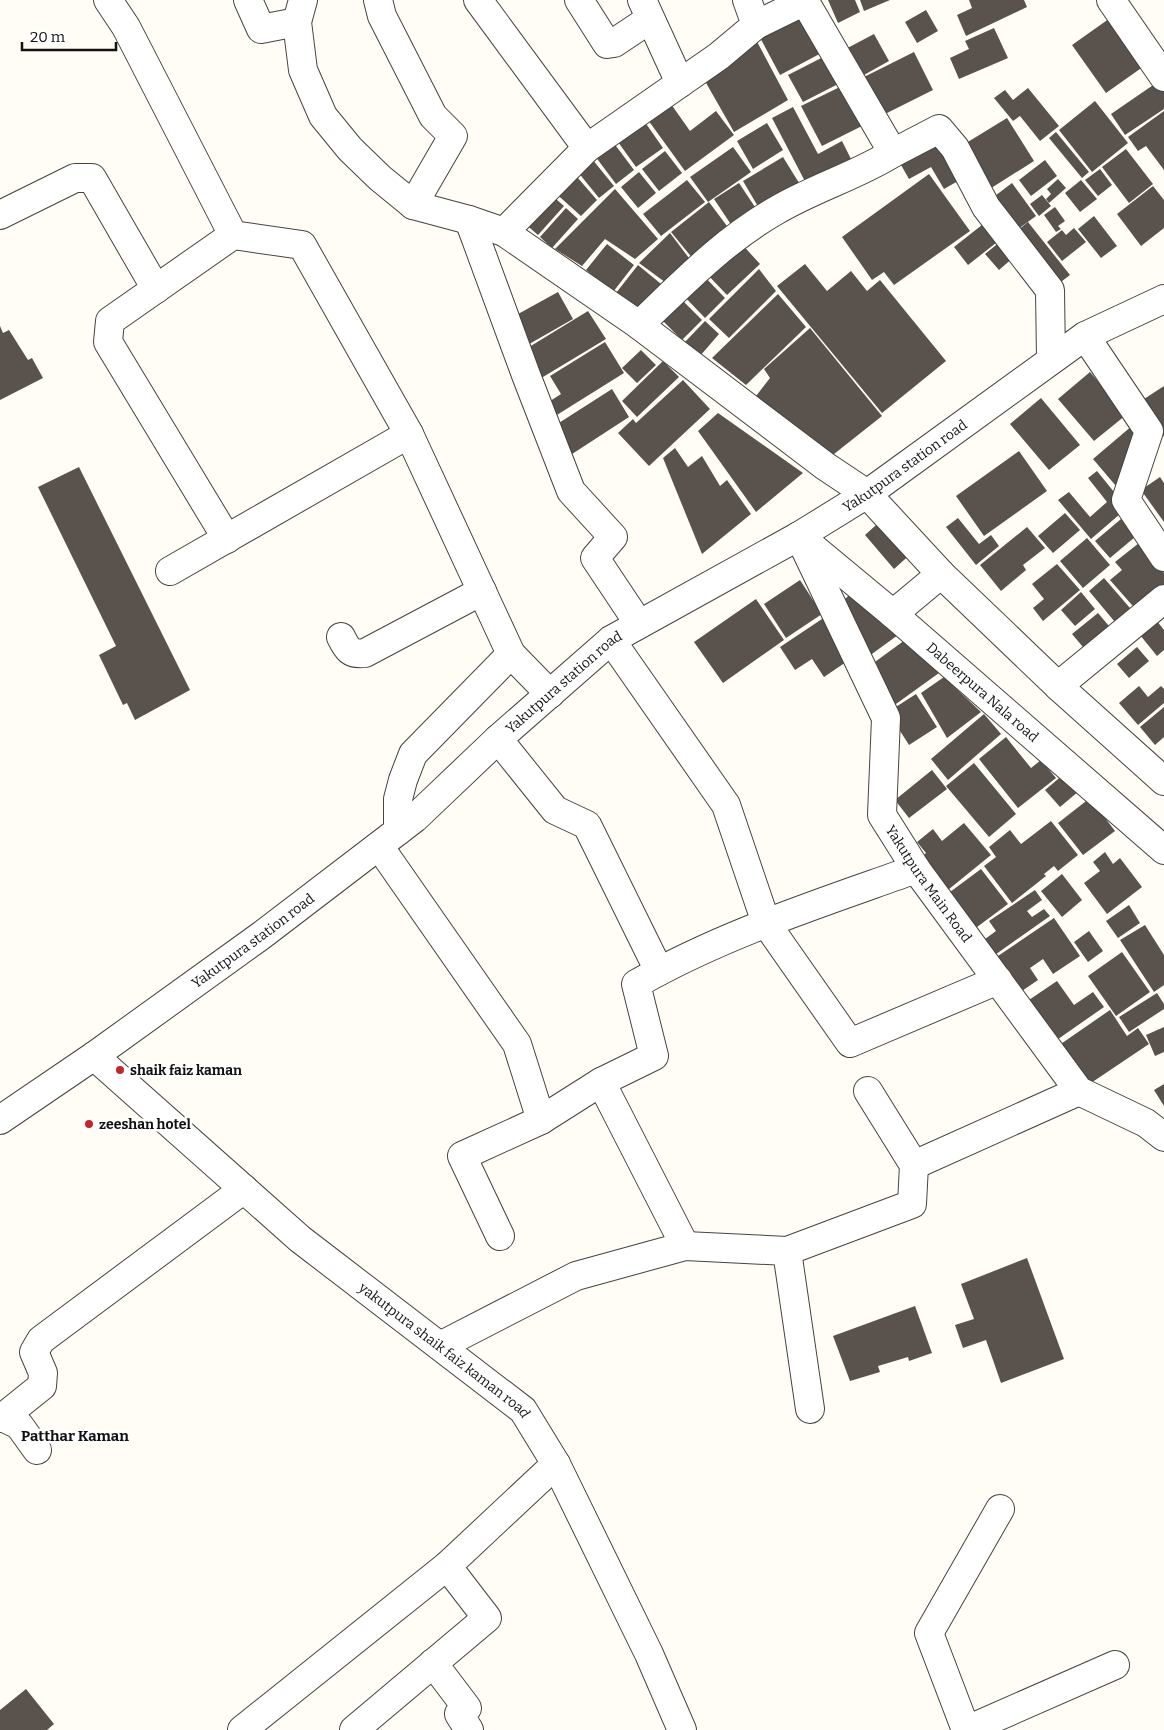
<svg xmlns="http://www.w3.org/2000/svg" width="1164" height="1730" font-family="Bitter,serif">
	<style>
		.building { fill: #5a524d }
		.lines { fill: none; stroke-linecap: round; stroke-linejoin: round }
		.minor-casing { stroke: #444; stroke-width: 30 }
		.tertiary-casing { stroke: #444; stroke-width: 30 }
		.minor { stroke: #fff; stroke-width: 28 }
		.tertiary { stroke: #fff; stroke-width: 28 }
		.poi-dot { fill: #c4262e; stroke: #fff; stroke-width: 2 }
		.labels { text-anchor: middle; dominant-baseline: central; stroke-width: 5; stroke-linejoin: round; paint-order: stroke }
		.street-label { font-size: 14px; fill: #111; stroke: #fff }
		.poi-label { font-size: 14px; font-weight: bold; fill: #111; stroke: #fff; text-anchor: start }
		.neighbourhood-label { font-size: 15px; font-weight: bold; fill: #111; stroke: #fff }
	</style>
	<rect width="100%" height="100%" fill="#fffdf5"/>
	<path class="building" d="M 828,0 L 855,0 L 860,12 L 838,23 Z
		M 860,0 L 890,0 L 864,11 Z
		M 969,0 L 1024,0 L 1027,7 L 966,36 L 957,15 L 972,8 Z
		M 803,5 L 827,50 L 780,75 L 756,30 Z
		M 926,10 L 938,31 L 917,43 L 905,22 Z
		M 1113,16 L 1147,64 L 1106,93 L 1072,45 Z
		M 994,28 L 1008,58 L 959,79 L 950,58 L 969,49 L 965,41 Z
		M 753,34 L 788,100 L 734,132 L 701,74 Z
		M 874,34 L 889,61 L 855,80 L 840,52 Z
		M 914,52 L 933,90 L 875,119 L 856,81 Z
		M 831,53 L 846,80 L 803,102 L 788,75 Z
		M 1159,81 L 1164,88 L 1164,109 L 1125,135 L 1111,114 Z
		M 850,82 L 870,122 L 822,146 L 801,106 Z
		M 1028,88 L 1059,126 L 1040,141 L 1020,116 L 1013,121 L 994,98 L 1005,90 L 1013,100 Z
		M 666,97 L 690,131 L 716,111 L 734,135 L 685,171 L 643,113 Z
		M 1095,101 L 1128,143 L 1092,172 L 1059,130 Z
		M 793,107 L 818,154 L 842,141 L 855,167 L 810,191 L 772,118 Z
		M 1164,111 L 1164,170 L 1146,146 L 1138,151 L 1128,137 Z
		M 640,115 L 663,148 L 636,167 L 613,135 Z
		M 1007,118 L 1034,161 L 985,192 L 958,148 Z
		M 767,123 L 783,150 L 753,169 L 737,141 Z
		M 1056,132 L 1089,172 L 1082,178 L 1049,138 Z
		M 939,133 L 965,177 L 944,189 L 931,167 L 909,179 L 897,158 Z
		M 610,138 L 634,170 L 616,184 L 592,152 Z
		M 733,147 L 751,172 L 708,202 L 690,177 Z
		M 1126,149 L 1153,184 L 1129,203 L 1102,167 Z
		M 665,151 L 682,173 L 659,191 L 642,169 Z
		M 588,154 L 614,186 L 599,198 L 573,166 Z
		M 783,157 L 804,191 L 763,215 L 743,181 Z
		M 1045,160 L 1057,176 L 1031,196 L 1019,180 Z
		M 1100,169 L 1112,185 L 1098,196 L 1085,180 Z
		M 571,170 L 597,200 L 581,216 L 552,190 Z
		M 639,172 L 656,193 L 638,208 L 621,187 Z
		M 929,174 L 970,231 L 894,285 L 884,272 L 872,280 L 842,237 Z
		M 1058,179 L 1066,188 L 1049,203 L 1046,199 L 1051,194 L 1047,189 Z
		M 687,180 L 705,202 L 661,236 L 643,214 Z
		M 1081,180 L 1097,199 L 1080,212 L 1065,193 Z
		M 739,183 L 761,216 L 736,232 L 714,199 Z
		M 1012,183 L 1036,216 L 1011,234 L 987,202 Z
		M 1153,186 L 1164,200 L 1164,228 L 1141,246 L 1117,214 Z
		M 615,189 L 658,239 L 635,259 L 605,239 L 582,266 L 555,249 Z
		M 549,193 L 564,206 L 538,235 L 523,222 Z
		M 1042,195 L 1051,206 L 1039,216 L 1030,204 Z
		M 709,202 L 733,234 L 698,265 L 671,232 Z
		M 1055,207 L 1065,221 L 1058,226 L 1061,229 L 1056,232 L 1044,215 Z
		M 566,208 L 578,219 L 552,248 L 540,237 Z
		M 1094,216 L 1117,246 L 1101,258 L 1078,229 Z
		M 987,221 L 1001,239 L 968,265 L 954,247 Z
		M 1028,222 L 1070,275 L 1053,288 L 1012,235 Z
		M 1074,228 L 1086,242 L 1062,261 L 1047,242 L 1062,230 L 1066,235 Z
		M 670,233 L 695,266 L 673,288 L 639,263 Z
		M 738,240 L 760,264 L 727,295 L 704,271 Z
		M 1001,241 L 1014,257 L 999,270 L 985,254 Z
		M 607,244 L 634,265 L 613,292 L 586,270 Z
		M 805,264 L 827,291 L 851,271 L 867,291 L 880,280 L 946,361 L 882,413 L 777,286 Z
		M 638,265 L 666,288 L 644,316 L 616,293 Z
		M 759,269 L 776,291 L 729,338 L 709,319 Z
		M 702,274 L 725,298 L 705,318 L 682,294 Z
		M 558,292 L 573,319 L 524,347 L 509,319 Z
		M 778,294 L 806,327 L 746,385 L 712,358 Z
		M 679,297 L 702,320 L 682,340 L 659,317 Z
		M 588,311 L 606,339 L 538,380 L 521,352 Z
		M 705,321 L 719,334 L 700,356 L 685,342 Z
		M 0,326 L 3,333 L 9,330 L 28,360 L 32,358 L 43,378 L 0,400 Z
		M 810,328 L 882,416 L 829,458 L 756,396 L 770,378 L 764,369 Z
		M 605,342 L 624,373 L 552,418 L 544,405 L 561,394 L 550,376 Z
		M 641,350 L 656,365 L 637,383 L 622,368 Z
		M 663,361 L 679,377 L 637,417 L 622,401 Z
		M 1090,372 L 1126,415 L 1094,441 L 1058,399 Z
		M 683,380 L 710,409 L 649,466 L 618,433 L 633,419 L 636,423 Z
		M 1164,386 L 1164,437 L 1141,401 Z
		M 612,389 L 629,417 L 569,456 L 551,428 Z
		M 1041,398 L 1080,445 L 1049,470 L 1010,424 Z
		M 718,413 L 803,473 L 756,512 L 698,431 Z
		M 1133,425 L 1138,449 L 1116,486 L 1093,459 Z
		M 675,448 L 688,467 L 702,456 L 720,486 L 727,480 L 751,514 L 702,554 L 663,458 Z
		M 1019,451 L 1047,491 L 984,536 L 956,496 Z
		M 79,467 L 190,690 L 135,720 L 127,703 L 123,705 L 99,655 L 116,646 L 38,487 Z
		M 1097,471 L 1127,508 L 1091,539 L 1058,500 L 1069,492 L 1090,517 L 1107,502 L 1088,478 Z
		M 1160,477 L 1164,483 L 1164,522 L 1141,490 Z
		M 1065,513 L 1080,530 L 1053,553 L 1038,536 Z
		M 885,517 L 914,551 L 894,569 L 865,535 Z
		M 958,518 L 979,544 L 991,535 L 999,546 L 976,565 L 946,527 Z
		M 1121,519 L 1135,537 L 1110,558 L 1095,541 Z
		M 1027,527 L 1045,548 L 1023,565 L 1026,570 L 1001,591 L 980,565 Z
		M 1087,538 L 1110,565 L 1083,588 L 1060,561 Z
		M 1139,543 L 1164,573 L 1164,592 L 1139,613 L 1110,580 L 1122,570 L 1115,562 Z
		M 1057,564 L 1080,590 L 1043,621 L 1033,608 L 1044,599 L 1032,584 Z
		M 1104,578 L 1136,615 L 1120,628 L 1089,591 Z
		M 800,580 L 822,614 L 786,638 L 764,604 Z
		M 854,591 L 898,635 L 865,659 L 838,605 Z
		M 1081,592 L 1095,609 L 1075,626 L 1061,610 Z
		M 756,599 L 784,640 L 723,683 L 694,642 Z
		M 1098,613 L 1114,632 L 1088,653 L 1072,634 Z
		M 1153,616 L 1164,630 L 1164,650 L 1157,656 L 1136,630 Z
		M 825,617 L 852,658 L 824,677 L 812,659 L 795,670 L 780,647 Z
		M 905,640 L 939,673 L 889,709 L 868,667 Z
		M 1137,647 L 1149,661 L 1129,678 L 1117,664 Z
		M 944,677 L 981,712 L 947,738 L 921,693 Z
		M 1139,686 L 1148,697 L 1161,686 L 1164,689 L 1164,703 L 1138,725 L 1119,703 Z
		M 916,694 L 937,727 L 909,745 L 888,712 Z
		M 1164,707 L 1164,737 L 1155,745 L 1140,727 Z
		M 984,714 L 1001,734 L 948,780 L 931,759 Z
		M 1006,737 L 1031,768 L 1041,760 L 1056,778 L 1018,808 L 979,759 Z
		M 974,763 L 1016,814 L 989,837 L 946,786 Z
		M 932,770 L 947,789 L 909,818 L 895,800 Z
		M 1064,774 L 1079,791 L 1060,807 L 1045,790 Z
		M 1090,798 L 1115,831 L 1083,855 L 1058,823 Z
		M 1051,821 L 1078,855 L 1058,871 L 1054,866 L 1044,874 L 1046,876 L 1012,903 L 984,866 L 996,857 L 989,847 L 1010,830 L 1021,844 Z
		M 964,823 L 991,855 L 943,894 L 916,862 L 926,853 L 917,842 L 933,829 L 942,841 Z
		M 1105,852 L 1113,864 L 1120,858 L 1142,887 L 1107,914 L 1084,883 L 1100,871 L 1093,862 Z
		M 981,869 L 1008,904 L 973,930 L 946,895 Z
		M 1062,874 L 1082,900 L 1062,917 L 1041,891 Z
		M 1035,890 L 1042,900 L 1027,911 L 1032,917 L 1044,909 L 1050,916 L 992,957 L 981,942 L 996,931 L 989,921 Z
		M 1129,905 L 1140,923 L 1118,938 L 1106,921 Z
		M 1054,918 L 1080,956 L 1053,974 L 1043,959 L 1030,968 L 1038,980 L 1016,995 L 992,960 Z
		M 1145,925 L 1164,955 L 1164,985 L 1154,992 L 1120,940 Z
		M 1089,931 L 1103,951 L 1088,962 L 1074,942 Z
		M 1122,952 L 1150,992 L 1116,1016 L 1088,976 Z
		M 1057,981 L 1074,1005 L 1093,992 L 1104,1007 L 1051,1044 L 1023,1004 Z
		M 1157,993 L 1164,1004 L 1164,1009 L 1129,1032 L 1119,1017 Z
		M 1110,1010 L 1127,1036 L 1138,1028 L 1149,1044 L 1082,1089 L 1055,1048 Z
		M 1164,1027 L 1164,1052 L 1155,1056 L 1146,1035 Z
		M 1164,1084 L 1164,1106 L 1154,1090 Z
		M 1027,1258 L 1064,1359 L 1001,1383 L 986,1340 L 963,1348 L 955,1325 L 974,1319 L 961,1284 Z
		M 915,1306 L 932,1353 L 909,1361 L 908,1357 L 878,1366 L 880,1372 L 850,1381 L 833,1336 Z
		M 26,1689 L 54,1724 L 47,1730 L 0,1730 L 0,1710 Z"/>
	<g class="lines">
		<defs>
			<g id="minor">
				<path d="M 108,0 L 126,27 L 233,235 L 302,245 L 409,434 L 511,654 L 550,694"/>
				<path d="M 248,0 L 261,29 L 297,22"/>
				<path d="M 378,0 L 382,16 L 433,116 L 453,136 L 413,205"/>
				<path d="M 478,0 L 587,148"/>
				<path d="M 579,0 L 607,44 L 614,43 L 650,19"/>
				<path d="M 642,0 L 680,83"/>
				<path d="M 804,0 L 893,153 L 939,129 L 955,148 L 986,207 L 1050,290 L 1051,359"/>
				<path d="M 756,25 L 805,1"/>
				<path d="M 0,215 L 75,178 L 92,178 L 156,289"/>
				<path d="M 469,220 L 526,375 L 571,491 L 613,537 L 595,558 L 639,624"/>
				<path d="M 504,232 L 587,148 L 719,56 L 756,25 L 747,0"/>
				<path d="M 639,325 C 683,283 724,240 777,210 C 814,188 856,176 893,153"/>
				<path d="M 1085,336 L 1149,431 L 1126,500 L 1164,557"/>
				<path id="s1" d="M 799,536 L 886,718 L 882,815 L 916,869 L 1079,1091 L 1146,1123 L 1164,1137"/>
				<path d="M 227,539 L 108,342 L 110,321 L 233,235"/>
				<path d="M 170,571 L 409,434"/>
				<path d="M 341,637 C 347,649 350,655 365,653 L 482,591"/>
				<path d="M 611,640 L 726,805 L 766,923 L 850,1043 L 998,980"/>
				<path d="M 1058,686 L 1164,599"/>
				<path d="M 498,739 L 555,810 L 587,825 L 659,971"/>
				<path d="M 398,831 L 398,799 L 403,780 L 413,754 L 511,654"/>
				<path d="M 379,846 L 517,1044 L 541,1120"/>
				<path d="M 914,1165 L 1079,1091"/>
				<path d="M 500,1236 L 462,1156 L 541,1120 L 601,1082"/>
				<path d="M 685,1246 L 601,1082 L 654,1056 L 636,984 C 723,934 821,903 916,869"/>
				<path d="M 787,1251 L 912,1204 L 914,1165 L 868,1091"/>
				<path d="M 440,1346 L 576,1276 L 685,1246 L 787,1251 L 810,1409"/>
				<path d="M 0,1416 L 19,1425 L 37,1450"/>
				<path d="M 2,1418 L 42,1386 L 43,1373 L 34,1352 L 41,1340 L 244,1189"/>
				<path d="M 433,1663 L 467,1708 L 459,1714 L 469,1730"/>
				<path d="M 242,1730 L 447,1566"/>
				<path d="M 354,1730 L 487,1618 L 447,1566 L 556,1464"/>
				<path d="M 966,1730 L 929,1633 L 1000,1509"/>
				<path d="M 967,1730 L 1115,1665"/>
			</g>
			<g id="tertiary">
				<path d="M 303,0 L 297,22 L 303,70 L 323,116 L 350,149 L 380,178 L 413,205 L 469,220 L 504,232 L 639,325 L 825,466 L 867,494 L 941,574 L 1058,686 L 1164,781"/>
				<path d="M 1111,0 L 1164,77"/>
				<path id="s2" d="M 799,536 L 893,614 L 1164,850"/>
				<path d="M 893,614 L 941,574"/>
				<path id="s3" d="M 94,1056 L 300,1239 L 523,1410 L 556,1464 L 649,1654 L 682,1730"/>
				<path id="s4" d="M 0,1120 L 94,1056 L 262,935 L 415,818 L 498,739 L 611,640 L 799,536 L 867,494 L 1085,336 L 1164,299"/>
			</g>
		</defs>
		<use href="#minor" class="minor-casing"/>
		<use href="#tertiary" class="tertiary-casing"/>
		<use href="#minor" class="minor"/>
		<use href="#tertiary" class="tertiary"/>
	</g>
	<g class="poi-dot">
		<circle cx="120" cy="1070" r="5"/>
		<circle cx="89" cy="1124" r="5"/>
	</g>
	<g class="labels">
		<g class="street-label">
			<text stroke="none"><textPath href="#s4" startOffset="1120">Yakutpura station road</textPath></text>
			<text stroke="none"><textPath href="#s4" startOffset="715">Yakutpura station road</textPath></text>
			<text stroke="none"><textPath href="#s2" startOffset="241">Dabeerpura Nala road</textPath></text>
			<text stroke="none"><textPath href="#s1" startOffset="382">Yakutpura Main Road</textPath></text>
			<text stroke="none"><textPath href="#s4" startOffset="310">Yakutpura station road</textPath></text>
			<text stroke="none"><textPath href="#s3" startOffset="458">yakutpura shaik faiz kaman road</textPath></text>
		</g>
		<g class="poi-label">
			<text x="130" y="1070">shaik faiz kaman</text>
			<text x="99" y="1124">zeeshan hotel</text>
		</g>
		<g class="neighbourhood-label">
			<text x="75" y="1436">Patthar Kaman</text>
		</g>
	</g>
	<path d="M22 42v8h94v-8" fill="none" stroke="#111111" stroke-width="2.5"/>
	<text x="30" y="42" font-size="15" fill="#111111" stroke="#ffffff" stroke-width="4" paint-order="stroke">20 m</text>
</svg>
